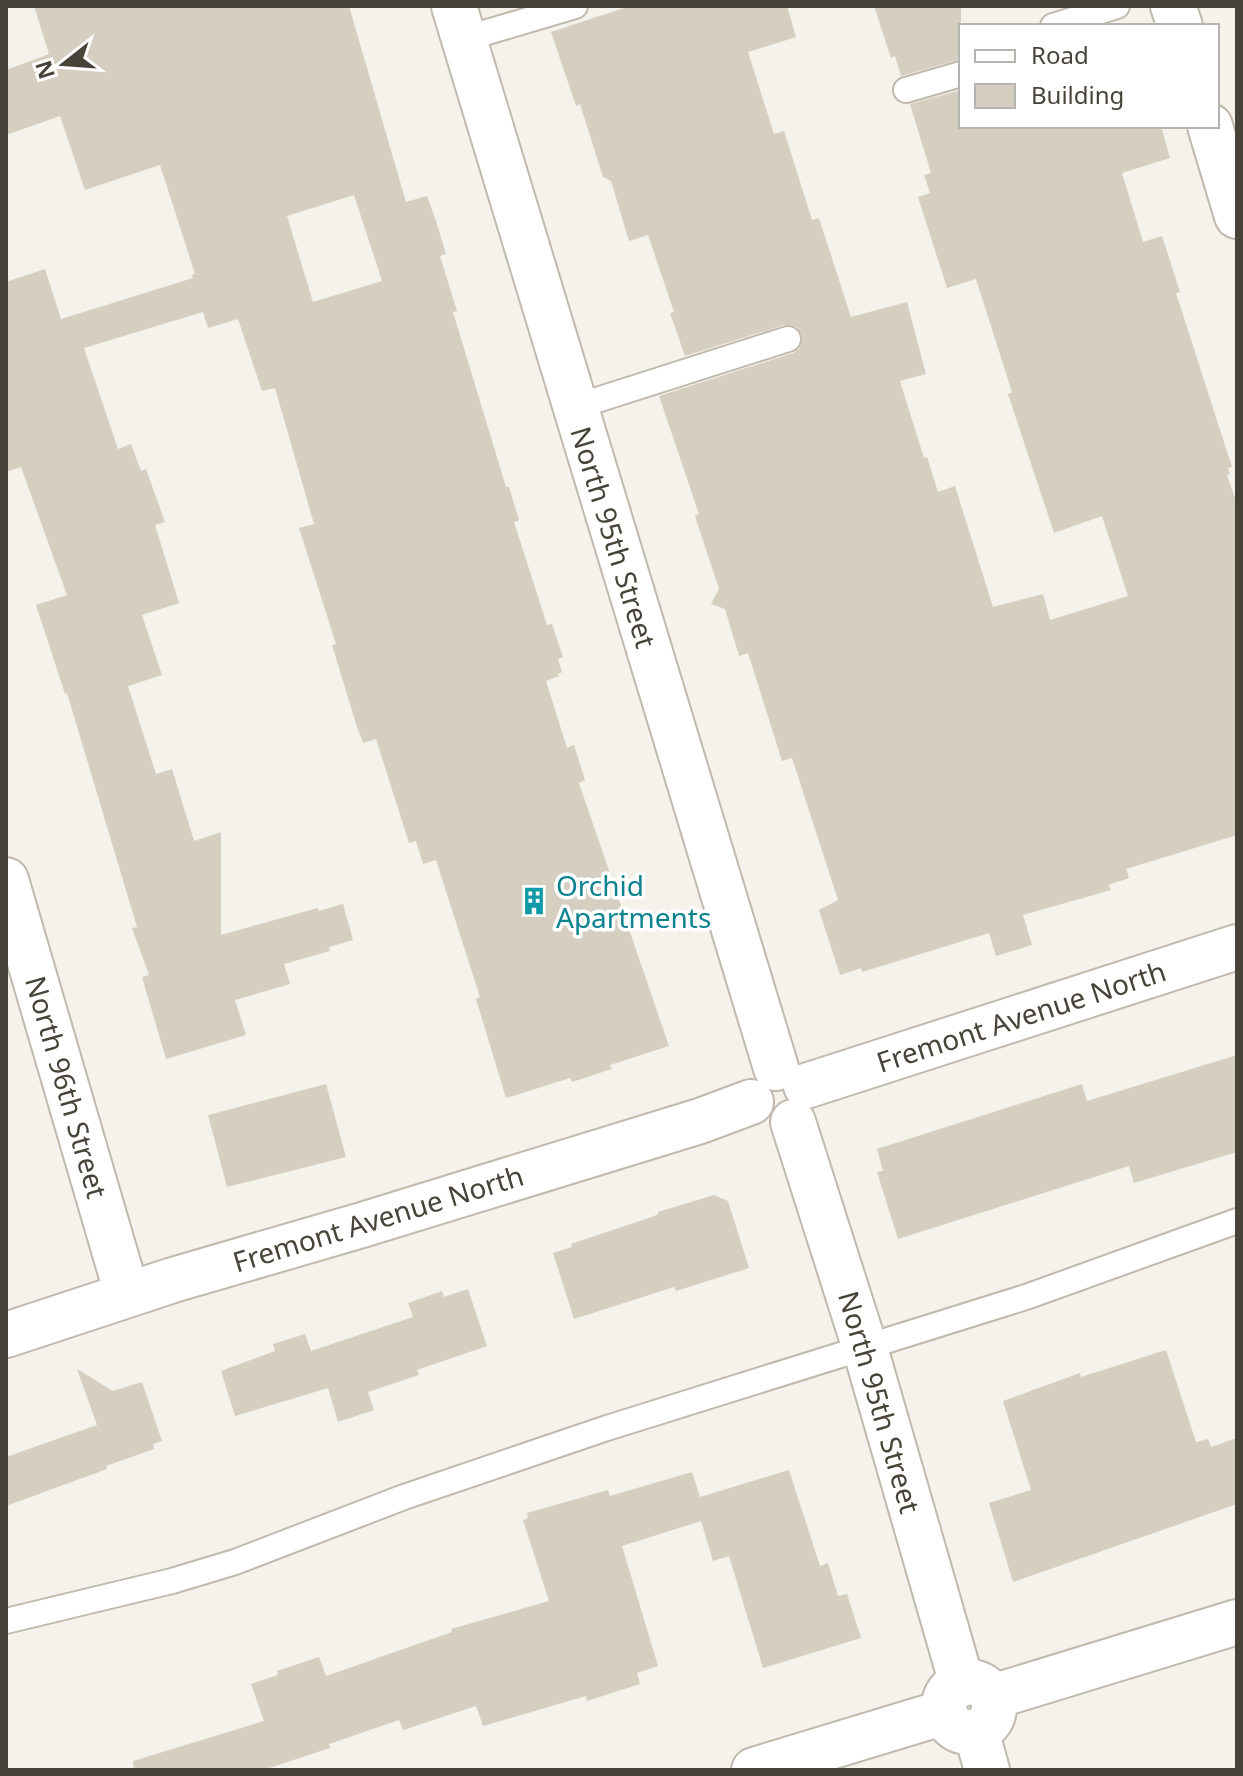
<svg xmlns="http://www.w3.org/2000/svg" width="1243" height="1776" font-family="'Noto Sans',sans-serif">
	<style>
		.building { fill: #d6cec0; fill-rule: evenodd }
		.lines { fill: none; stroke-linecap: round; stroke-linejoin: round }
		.service-casing { stroke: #c0baad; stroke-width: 28 }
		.minor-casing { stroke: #c0baad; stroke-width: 48 }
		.service { stroke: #fff; stroke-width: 24 }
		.minor { stroke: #fff; stroke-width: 44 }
		.labels { text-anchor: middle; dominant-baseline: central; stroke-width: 7; stroke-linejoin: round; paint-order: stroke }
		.street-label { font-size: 28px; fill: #484338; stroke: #fff }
		.culture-label { font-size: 28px; fill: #0d838f; stroke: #fff; text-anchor: start }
	</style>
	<rect width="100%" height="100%" fill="#f4f2ea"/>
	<path class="building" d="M 34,6 L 349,6 L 406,202 L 427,196 L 437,224 L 446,254 L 440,256 L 457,311 L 453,312 L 506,487 L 509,487 L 519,520 L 514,522 L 547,625 L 552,624 L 563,657 L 558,659 L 562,672 L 558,674 L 559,676 L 546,681 L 567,748 L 574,745 L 585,780 L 579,783 L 669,1046 L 610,1065 L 612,1069 L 572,1082 L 570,1078 L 506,1098 L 476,999 L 480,997 L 436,860 L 423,864 L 416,841 L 409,843 L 376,739 L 363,743 L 357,727 L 332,645 L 336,644 L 299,528 L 314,524 L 275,388 L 262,391 L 238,319 L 208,328 L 203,312 L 84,348 L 118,449 L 131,444 L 141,471 L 146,469 L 165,522 L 155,525 L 179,603 L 142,615 L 162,675 L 128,686 L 156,774 L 172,769 L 194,841 L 221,832 L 221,935 L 318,908 L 319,911 L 343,904 L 353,940 L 329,947 L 330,951 L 284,964 L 290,984 L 235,1000 L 246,1035 L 166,1059 L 142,977 L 149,975 L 132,928 L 137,927 L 67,693 L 65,694 L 36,605 L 67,595 L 21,467 L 6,472 L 6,282 L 45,269 L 61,319 L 193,278 L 192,275 L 195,274 L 160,165 L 85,190 L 60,116 L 6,135 L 6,70 L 49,54 ZM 354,195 L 382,281 L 313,302 L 287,216 Z
		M 630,6 L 787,6 L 796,37 L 748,52 L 774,134 L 784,131 L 812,220 L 819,218 L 851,317 L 907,302 L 926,374 L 900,381 L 924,458 L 927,457 L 938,492 L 955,486 L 993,607 L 1043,594 L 1050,620 L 1128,596 L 1102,516 L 1054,533 L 1008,394 L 1012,392 L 976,279 L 947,288 L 918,197 L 930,193 L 924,175 L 931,173 L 910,104 L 961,90 L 961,126 L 1161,126 L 1170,158 L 1122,173 L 1143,242 L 1162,236 L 1180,292 L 1176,293 L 1232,467 L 1228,468 L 1230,474 L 1227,475 L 1237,504 L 1237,835 L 1126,869 L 1129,878 L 1108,885 L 1111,890 L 1023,915 L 1032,945 L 996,956 L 989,933 L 862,972 L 861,968 L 840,975 L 819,910 L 838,900 L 792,758 L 782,761 L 748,653 L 739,656 L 725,609 L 711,604 L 719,589 L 695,516 L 699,514 L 659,396 L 793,353 L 800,348 L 802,335 L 797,327 L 784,325 L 685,356 L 670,313 L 674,312 L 648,235 L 629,241 L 611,181 L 603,177 L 580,104 L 576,106 L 551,32 Z
		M 874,6 L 961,6 L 961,59 L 901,76 L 895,56 L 891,58 Z
		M 1237,1055 L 1237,1152 L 1134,1183 L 1129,1166 L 898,1239 L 877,1172 L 883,1171 L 877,1149 L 1082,1084 L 1087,1101 Z
		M 326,1084 L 346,1157 L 227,1187 L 208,1115 Z
		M 714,1195 L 728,1201 L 749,1268 L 676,1291 L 674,1287 L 574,1319 L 553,1253 L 572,1247 L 571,1244 L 652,1217 L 658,1214 L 658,1212 Z
		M 468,1289 L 487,1346 L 417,1370 L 419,1375 L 368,1392 L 374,1410 L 338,1422 L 328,1388 L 235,1416 L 221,1371 L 275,1351 L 273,1344 L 305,1334 L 311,1351 L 413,1317 L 408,1303 L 442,1291 L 444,1297 Z
		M 1166,1350 L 1196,1442 L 1208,1439 L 1211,1447 L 1237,1438 L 1237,1504 L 1013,1582 L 989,1503 L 1031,1490 L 1003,1401 L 1080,1373 L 1081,1377 Z
		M 77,1369 L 113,1391 L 142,1382 L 162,1441 L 153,1444 L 154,1449 L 106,1466 L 107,1469 L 6,1506 L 6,1457 L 97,1425 Z
		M 789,1470 L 820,1566 L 828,1563 L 838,1596 L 847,1594 L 861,1638 L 763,1668 L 729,1556 L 713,1561 L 701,1521 L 622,1546 L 658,1666 L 637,1673 L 640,1684 L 587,1701 L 586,1696 L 483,1726 L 476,1706 L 403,1730 L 399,1720 L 329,1744 L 330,1748 L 263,1770 L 134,1770 L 133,1761 L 264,1721 L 251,1684 L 278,1675 L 277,1671 L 319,1657 L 326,1676 L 452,1632 L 451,1629 L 549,1601 L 523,1520 L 528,1518 L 527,1513 L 608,1490 L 610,1496 L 692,1472 L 700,1497 Z"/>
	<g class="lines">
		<defs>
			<path id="service" d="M 1053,26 L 1117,6
				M 464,39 L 575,6
				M 906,90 L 961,74
				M 575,407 L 788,339
				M 6,1621 L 172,1581 L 235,1562 L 404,1497 L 607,1428 L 1026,1297 L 1237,1221"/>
			<path id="minor" d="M 454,6 L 776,1068
				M 1173,6 L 1180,26
				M 1210,126 L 1237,216
				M 6,880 L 127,1294
				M 806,1086 L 1237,947
				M 793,1122 L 865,1348 L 962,1684
				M 6,1335 L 173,1280 L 362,1225 L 700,1121 L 751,1102
				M944 1707a25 25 0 1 1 50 0a25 25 0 1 1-50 0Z
				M 992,1697 L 1237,1622
				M 976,1731 L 987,1770
				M 754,1770 L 945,1712"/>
		</defs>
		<use href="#service" class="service-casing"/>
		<use href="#minor" class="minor-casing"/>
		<use href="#service" class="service"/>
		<use href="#minor" class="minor"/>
	</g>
	<defs>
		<symbol id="building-bare" viewBox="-9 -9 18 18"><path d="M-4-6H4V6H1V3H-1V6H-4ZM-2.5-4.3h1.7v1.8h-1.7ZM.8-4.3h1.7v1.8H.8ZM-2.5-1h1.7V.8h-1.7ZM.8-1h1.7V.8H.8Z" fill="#0f9aa8" stroke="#fff" stroke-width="2.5" paint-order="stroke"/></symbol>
	</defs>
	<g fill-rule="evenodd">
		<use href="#building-bare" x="514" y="881" width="40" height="40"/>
	</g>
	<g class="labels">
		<g class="street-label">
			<text transform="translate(614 537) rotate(73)">North 95th Street</text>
			<text transform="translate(1021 1016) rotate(-18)">Fremont Avenue North</text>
			<text transform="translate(67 1087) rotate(74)">North 96th Street</text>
			<text transform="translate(378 1218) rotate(-17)">Fremont Avenue North</text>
			<text transform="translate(880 1402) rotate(74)">North 95th Street</text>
		</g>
		<g class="culture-label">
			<text x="556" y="885">Orchid<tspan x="556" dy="32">Apartments</tspan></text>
		</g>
	</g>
	<rect width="1243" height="1776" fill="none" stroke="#484338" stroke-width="16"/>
	<rect x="959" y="24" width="260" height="104" fill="#ffffff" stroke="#b6b4af" stroke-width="2"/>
	<rect x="975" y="50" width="40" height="12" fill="#ffffff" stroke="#b6b4af" stroke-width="2"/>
	<text x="1031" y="64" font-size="24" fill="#484338">Road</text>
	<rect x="975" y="84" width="40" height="24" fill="#d6cec0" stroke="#b6b4af" stroke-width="2"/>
	<text x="1031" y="104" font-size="24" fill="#484338">Building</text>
	<g transform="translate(64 64) rotate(253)" stroke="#ffffff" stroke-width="6" paint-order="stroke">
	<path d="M0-6L14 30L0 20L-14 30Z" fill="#484338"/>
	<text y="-12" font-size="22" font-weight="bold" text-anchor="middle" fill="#484338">N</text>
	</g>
</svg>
